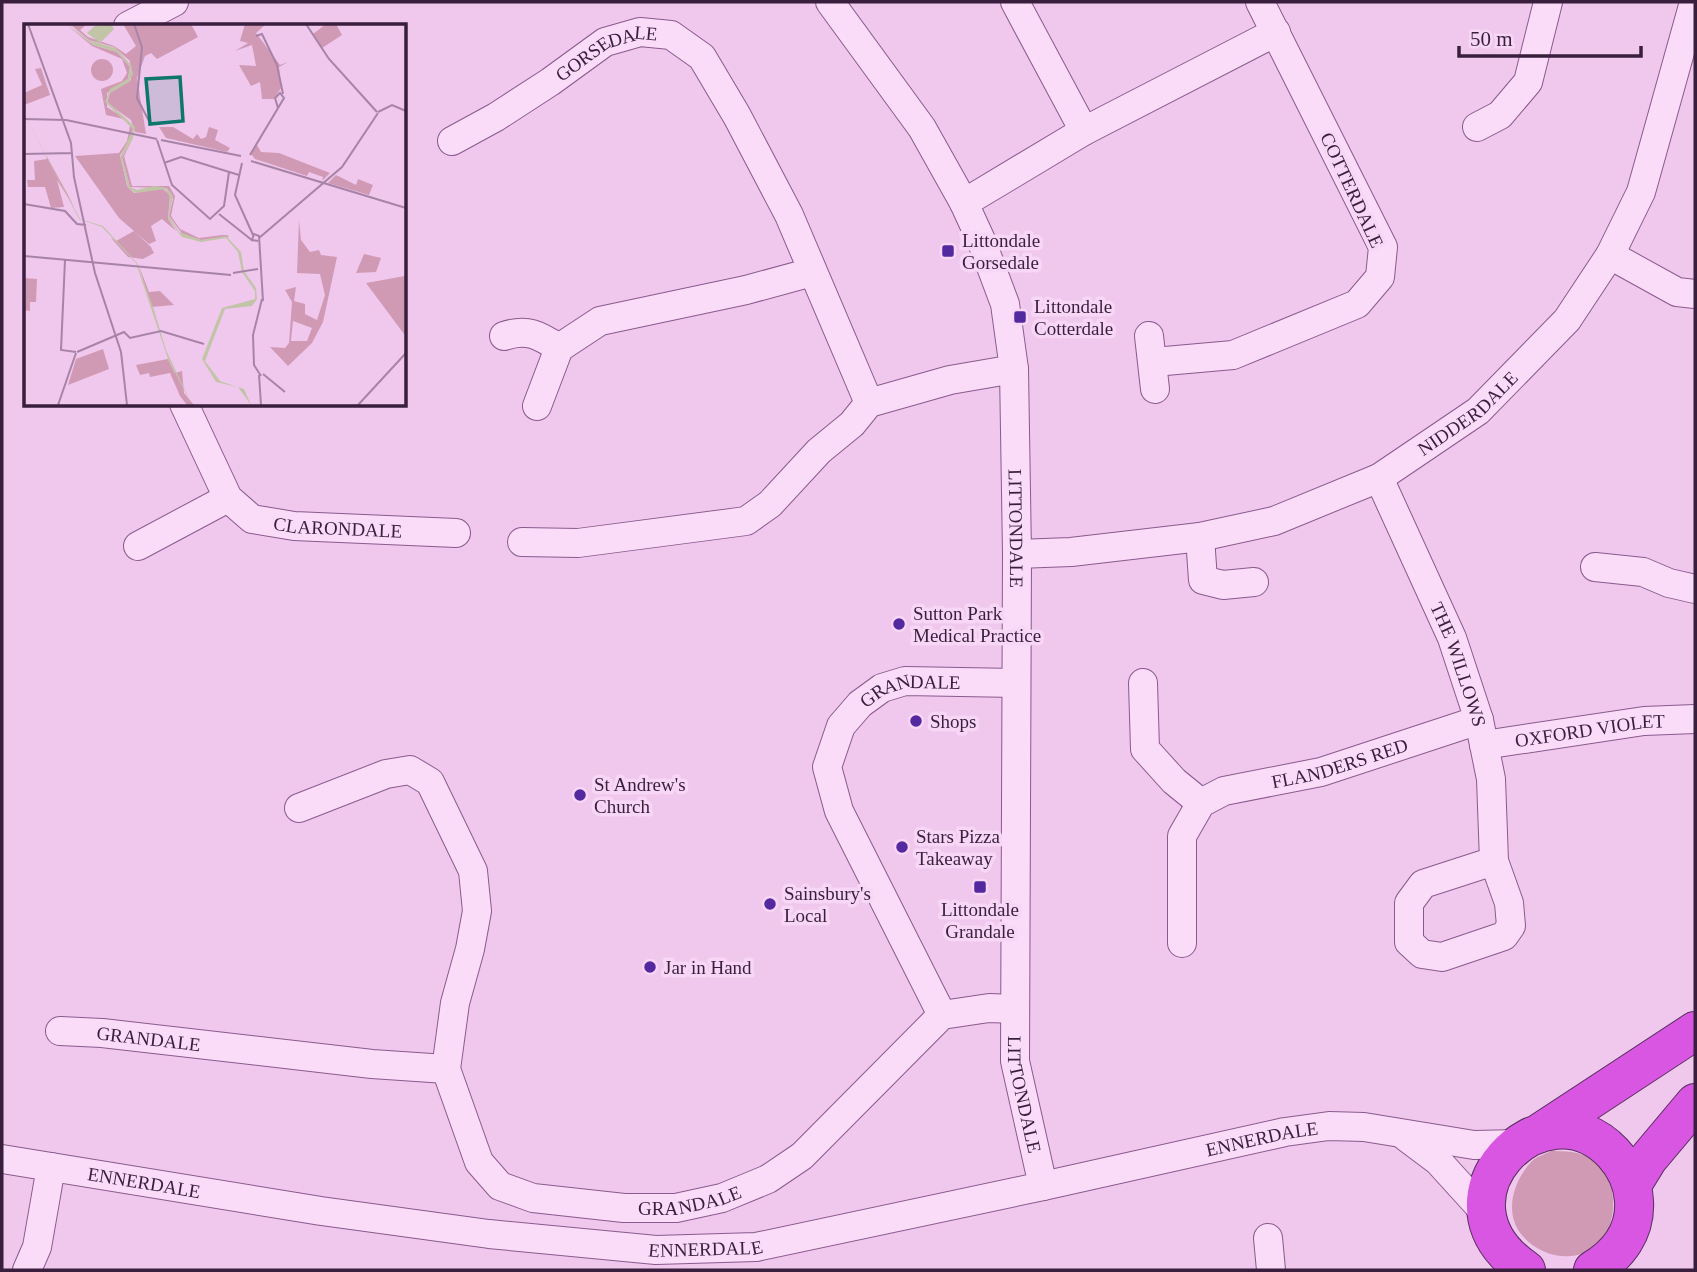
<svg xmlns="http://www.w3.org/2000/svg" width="1697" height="1272" font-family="'Times New Roman',serif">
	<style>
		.green { fill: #d09ab5 }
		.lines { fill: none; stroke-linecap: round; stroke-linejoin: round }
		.street-casing { stroke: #895b8d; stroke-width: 30 }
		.highway-casing { stroke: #542f5b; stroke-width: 40 }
		.street { stroke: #fadbf8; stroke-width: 28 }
		.highway { stroke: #d956e2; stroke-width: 38 }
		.poi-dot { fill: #54289f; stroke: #f7d7f5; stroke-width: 2.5 }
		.labels { text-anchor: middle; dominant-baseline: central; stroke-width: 7; stroke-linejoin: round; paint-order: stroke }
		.street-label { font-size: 19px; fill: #391f3d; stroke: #f7d7f5 }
		.poi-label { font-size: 19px; fill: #391f3d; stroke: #f7d7f5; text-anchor: start }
		.inset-road { fill: none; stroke: #a784a7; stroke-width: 2 }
		.view { fill: #0f766e; fill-opacity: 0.15; stroke: #0f766e; stroke-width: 3.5 }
		.inset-edge { fill: none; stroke: #391f3d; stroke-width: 3.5 }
	</style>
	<rect width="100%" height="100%" fill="#f0c7ed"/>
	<path class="green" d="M 1551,1151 C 1565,1151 1579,1151 1592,1159 C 1618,1172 1619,1221 1601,1241 C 1578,1266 1540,1258 1521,1234 C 1504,1212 1513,1181 1532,1161 C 1536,1157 1545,1154 1551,1151 Z"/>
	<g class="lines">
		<defs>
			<g id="street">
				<path id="s1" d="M 830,2 L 922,128 L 964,203 L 981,240 L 1005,304 L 1014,369 L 1017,554 L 1015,1061 L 1043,1186"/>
				<path d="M 1015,2 L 1084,131"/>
				<path d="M 128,26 L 174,2"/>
				<path d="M 1477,127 L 1500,115 L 1528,82 L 1548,2"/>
				<path id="s2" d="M 452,141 L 496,117 L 550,82 L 605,42 L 640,32 L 671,35 L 702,57 L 737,116 L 789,215 L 869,403"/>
				<path d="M 964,203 L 1084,131 L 1276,32"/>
				<path d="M 1610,255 L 1677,292 L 1695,294"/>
				<path d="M 504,336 C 527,328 539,335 559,348"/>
				<path d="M 1149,336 L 1155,389"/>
				<path d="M 1154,362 L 1233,355 L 1357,304 L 1380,277 L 1383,247 L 1260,2"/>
				<path id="s3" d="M 184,404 L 228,498 L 252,519 L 294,526 L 456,533"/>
				<path d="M 537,406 L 559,348 L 600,321 L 746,290 L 812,272"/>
				<path id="s4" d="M 1379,478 L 1452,638 L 1479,720 L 1491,779 L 1494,861 L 1509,903 L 1511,926 L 1504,936 L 1442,957 L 1422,954 L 1409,942 L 1409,903 L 1423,884 L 1494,861"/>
				<path d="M 1200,537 L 1203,580 L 1223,585 L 1254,582"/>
				<path d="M 522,542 L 578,543 L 746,521 L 770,504 L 819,451 L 852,424 L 869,403 L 950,380 L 1014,369"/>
				<path d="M 138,546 L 228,498"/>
				<path id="s5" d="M 1017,554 L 1071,552 L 1200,537 L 1274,521 L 1379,478 L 1478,411 L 1567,320 L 1610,255 L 1641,192 L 1694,2"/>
				<path d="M 1595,567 L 1643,572 L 1669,583 L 1695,589"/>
				<path d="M 1143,683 L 1145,749 L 1174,781 L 1201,803"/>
				<path id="s6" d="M 1484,745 L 1644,721 L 1695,719"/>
				<path id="s7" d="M 299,808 L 386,774 L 410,770 L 430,782 L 473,871 L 477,911 L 470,949 L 455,1003 L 446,1069 L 479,1162 L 500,1186 L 533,1198 L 624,1208 L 676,1208 L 722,1198 L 768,1179 L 802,1156 L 942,1015 L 989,1008 L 1015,1009"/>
				<path id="s8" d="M 1182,943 L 1182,836 L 1201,803 L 1224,791 L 1321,772 L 1479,720"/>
				<path id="s9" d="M 942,1015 L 839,811 L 827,767 L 841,726 L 860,704 L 882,688 L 905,681 L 1016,683"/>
				<path id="s10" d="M 60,1031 L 102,1033 L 372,1064 L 446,1069"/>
				<path d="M 1406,1137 L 1438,1161 L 1487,1215"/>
				<path id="s11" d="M 2,1159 L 321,1211 L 489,1234 L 656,1250 L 756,1247 L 1043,1186 L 1285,1132 L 1329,1126 L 1364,1127 L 1474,1145 L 1517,1144"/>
				<path d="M 1268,1238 L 1271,1270"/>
				<path d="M 27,1270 L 37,1247 L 51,1167"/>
			</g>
			<path id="highway" d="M 1538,1134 L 1695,1031
				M 1632,1185 L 1648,1159 L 1695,1103
				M 1526,1270 C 1423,1200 1543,1078 1613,1153 C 1625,1166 1633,1183 1634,1201 C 1636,1232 1618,1255 1593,1270"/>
		</defs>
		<use href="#street" class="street-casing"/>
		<use href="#highway" class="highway-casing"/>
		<use href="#street" class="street"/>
		<use href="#highway" class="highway"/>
	</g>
	<g class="poi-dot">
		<rect x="941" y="244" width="14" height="14" rx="3.5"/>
		<rect x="1013" y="310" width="14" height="14" rx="3.5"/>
		<circle cx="899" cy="624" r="7"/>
		<circle cx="916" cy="721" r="7"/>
		<circle cx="580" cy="795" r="7"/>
		<circle cx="902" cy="847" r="7"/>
		<rect x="973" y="880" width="14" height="14" rx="3.5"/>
		<circle cx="770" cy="904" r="7"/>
		<circle cx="650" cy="967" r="7"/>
	</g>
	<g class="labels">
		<g class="street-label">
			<text stroke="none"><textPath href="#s2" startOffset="180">GORSEDALE</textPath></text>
			<text transform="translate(1352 190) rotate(65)">COTTERDALE</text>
			<text stroke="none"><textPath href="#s5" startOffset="483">NIDDERDALE</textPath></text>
			<text stroke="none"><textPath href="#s3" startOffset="222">CLARONDALE</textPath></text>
			<text stroke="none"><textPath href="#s1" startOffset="576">LITTONDALE</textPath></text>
			<text stroke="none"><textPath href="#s4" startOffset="203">THE WILLOWS</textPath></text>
			<text stroke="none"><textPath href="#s9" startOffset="401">GRANDALE</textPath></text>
			<text stroke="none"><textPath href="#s6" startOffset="107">OXFORD VIOLET</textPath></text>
			<text stroke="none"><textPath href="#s8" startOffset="290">FLANDERS RED</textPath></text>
			<text stroke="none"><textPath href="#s10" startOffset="89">GRANDALE</textPath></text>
			<text stroke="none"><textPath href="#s1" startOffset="1143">LITTONDALE</textPath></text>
			<text stroke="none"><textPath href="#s11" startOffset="1278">ENNERDALE</textPath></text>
			<text stroke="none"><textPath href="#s11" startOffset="144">ENNERDALE</textPath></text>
			<text stroke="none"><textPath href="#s7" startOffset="765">GRANDALE</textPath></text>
			<text stroke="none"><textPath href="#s11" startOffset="710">ENNERDALE</textPath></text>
		</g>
		<g class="poi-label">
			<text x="962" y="240">Littondale<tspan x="962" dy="22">Gorsedale</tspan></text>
			<text x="1034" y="306">Littondale<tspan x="1034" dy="22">Cotterdale</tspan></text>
			<text x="913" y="613">Sutton Park<tspan x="913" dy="22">Medical Practice</tspan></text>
			<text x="930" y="721">Shops</text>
			<text x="594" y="784">St Andrew's<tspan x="594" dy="22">Church</tspan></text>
			<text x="916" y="836">Stars Pizza<tspan x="916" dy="22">Takeaway</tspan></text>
			<text x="784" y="893">Sainsbury's<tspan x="784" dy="22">Local</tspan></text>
			<text x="980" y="909" text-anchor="middle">Littondale<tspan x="980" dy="22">Grandale</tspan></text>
			<text x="664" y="967">Jar in Hand</text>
		</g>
	</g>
	<g transform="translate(24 24)">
		<rect width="382" height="382" fill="#f0c7ed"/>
		<path d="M 42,0 L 69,21 L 93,28 L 106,43 L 104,55 L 83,69 L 83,83 L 103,96 L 109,105 L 108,113 L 96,131 L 103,162 L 110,169 L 138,164 L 146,171 L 144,195 L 152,207 L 138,195 L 127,202 L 132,217 L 125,220 L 95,194 L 51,132 L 95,129 L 103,117 L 106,102 L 100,95 L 82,91 L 77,65 L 98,57 L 103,49 L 98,35 L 68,22 ZM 46,0 L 63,0 L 56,6 L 64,13 L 90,22 L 102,30 L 112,22 L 99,0 L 167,0 L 174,13 L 133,35 L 127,29 L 121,32 L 113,54 L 122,110 L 111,108 L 107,96 L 83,79 L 86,69 L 107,56 L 106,37 L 90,23 L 65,16 ZM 221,0 L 242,0 L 232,9 L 256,41 L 264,38 L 255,43 L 257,64 L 250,75 L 238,75 L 236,58 L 227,62 L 215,41 L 232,42 L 228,21 L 211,27 L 224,19 L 216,17 ZM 302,0 L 312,0 L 318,11 L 298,24 L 289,10 ZM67 46a11 11 0 1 1 22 0a11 11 0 1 1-22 0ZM 17,44 L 26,71 L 0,81 L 0,69 L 18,61 L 11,45 ZM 135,103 L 149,103 L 169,115 L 173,110 L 177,115 L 182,113 L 185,103 L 194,106 L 191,116 L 206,124 L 203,128 L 142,114 ZM 110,112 L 100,132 L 108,162 L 145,162 L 151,172 L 147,192 L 156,205 L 175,214 L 198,211 L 203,211 L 205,213 L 177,216 L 159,211 L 145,192 L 149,175 L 143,164 L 106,163 L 98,133 ZM 233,121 L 237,128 L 255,129 L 306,149 L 298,157 L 299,153 L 285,148 L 283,152 L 231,135 L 227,130 ZM 22,131 L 43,169 L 50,183 L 33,156 L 40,183 L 27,184 L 21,163 L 4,163 L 3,156 L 11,156 L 10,137 L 23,135 ZM 312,151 L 332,161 L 334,155 L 349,161 L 345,171 L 304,159 ZM 275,196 L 277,216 L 286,228 L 295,226 L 297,231 L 313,233 L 299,298 L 288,319 L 264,342 L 246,323 L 261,324 L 265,319 L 268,278 L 261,266 L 272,263 L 270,277 L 281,280 L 281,290 L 293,296 L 301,271 L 296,250 L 273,249 ZM 269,297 L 288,304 L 283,317 L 267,317 ZM 110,207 L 127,223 L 130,229 L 119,235 L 104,233 L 87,214 L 92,217 ZM 340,230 L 357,234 L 352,248 L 332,249 ZM 115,242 L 125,268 L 136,267 L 150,281 L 127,283 ZM 381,252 L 381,310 L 380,310 L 342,259 ZM 0,254 L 13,255 L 12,278 L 6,278 L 6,287 L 0,286 ZM 79,325 L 85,345 L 44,361 L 52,335 ZM 144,335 L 151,349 L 158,347 L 160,369 L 170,381 L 163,381 L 156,372 L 146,349 L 126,353 L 125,349 L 116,351 L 112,341 Z" fill="#d09ab5" fill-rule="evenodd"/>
		<path d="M 44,0 L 67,17 L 92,24 L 107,41 L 109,50 L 105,58 L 86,69 L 83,77 L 111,103 L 109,114 L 98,133 L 106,163 L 113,166 L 130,162 L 143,164 L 149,172 L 145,192 L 155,208 L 177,216 L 202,212 L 217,228 L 220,247 L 232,264 L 233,275 L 228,282 L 201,285 L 181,337 L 196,357 L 220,365 L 227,381 L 214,363 L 192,358 L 178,335 L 198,284 L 231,275 L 231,267 L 218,248 L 214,228 L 202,214 L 177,218 L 158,213 L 144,195 L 146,173 L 141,165 L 112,169 L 104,164 L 96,133 L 109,105 L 81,78 L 86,65 L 104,55 L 106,43 L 93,28 L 69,21 ZM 73,0 L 87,0 L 90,5 L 76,19 L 63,9 ZM 0,90 L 56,195 L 79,202 L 113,239 L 130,286 L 142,326 L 168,381 L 144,335 L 112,239 L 78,203 L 55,195 Z" fill="#c2c4a8"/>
		<path class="inset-road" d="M 4,0 L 47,119 L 50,153 L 71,249 L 97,328 L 103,381M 110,0 L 118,23 L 113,74 L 125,97M 282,0 L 305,35 L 353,88M 232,12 L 238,10 L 253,41 L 259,70M 354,88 L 368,81 L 382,87M 0,95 L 42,96 L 133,115M 133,116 L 148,161 L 186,195 L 200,182 L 205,148M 137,116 L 217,132M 0,130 L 48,129M 226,131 L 260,74 L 256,69 L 251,74 L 254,84M 227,137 L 382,184M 140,139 L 157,133 L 215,151M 218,139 L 211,171 L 229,211M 0,180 L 41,187 L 53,200 L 62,201M 195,190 L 229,217M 235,214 L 318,143 L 354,89M 234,217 L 228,216 L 230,210 L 235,212 L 239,277M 0,232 L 207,251M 41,236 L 37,326 L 52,328M 209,249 L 234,245M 53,328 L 100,308 L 106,314 L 137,307 L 180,320M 239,350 L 261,368M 235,351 L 237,381M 237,352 L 230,341 L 229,311 L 238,275M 34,381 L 52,329M 334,381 L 382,329"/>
		<path class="view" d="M 156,53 L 159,97 L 126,100 L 122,55 Z"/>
		<rect width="382" height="382" class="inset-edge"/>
	</g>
	<rect width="1697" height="1272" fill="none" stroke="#391f3d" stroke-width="7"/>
	<path d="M1459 46v10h182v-10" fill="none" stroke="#391f3d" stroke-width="3.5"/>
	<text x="1470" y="46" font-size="21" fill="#391f3d" stroke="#f7d7f5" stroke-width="5" paint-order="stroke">50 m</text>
</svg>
